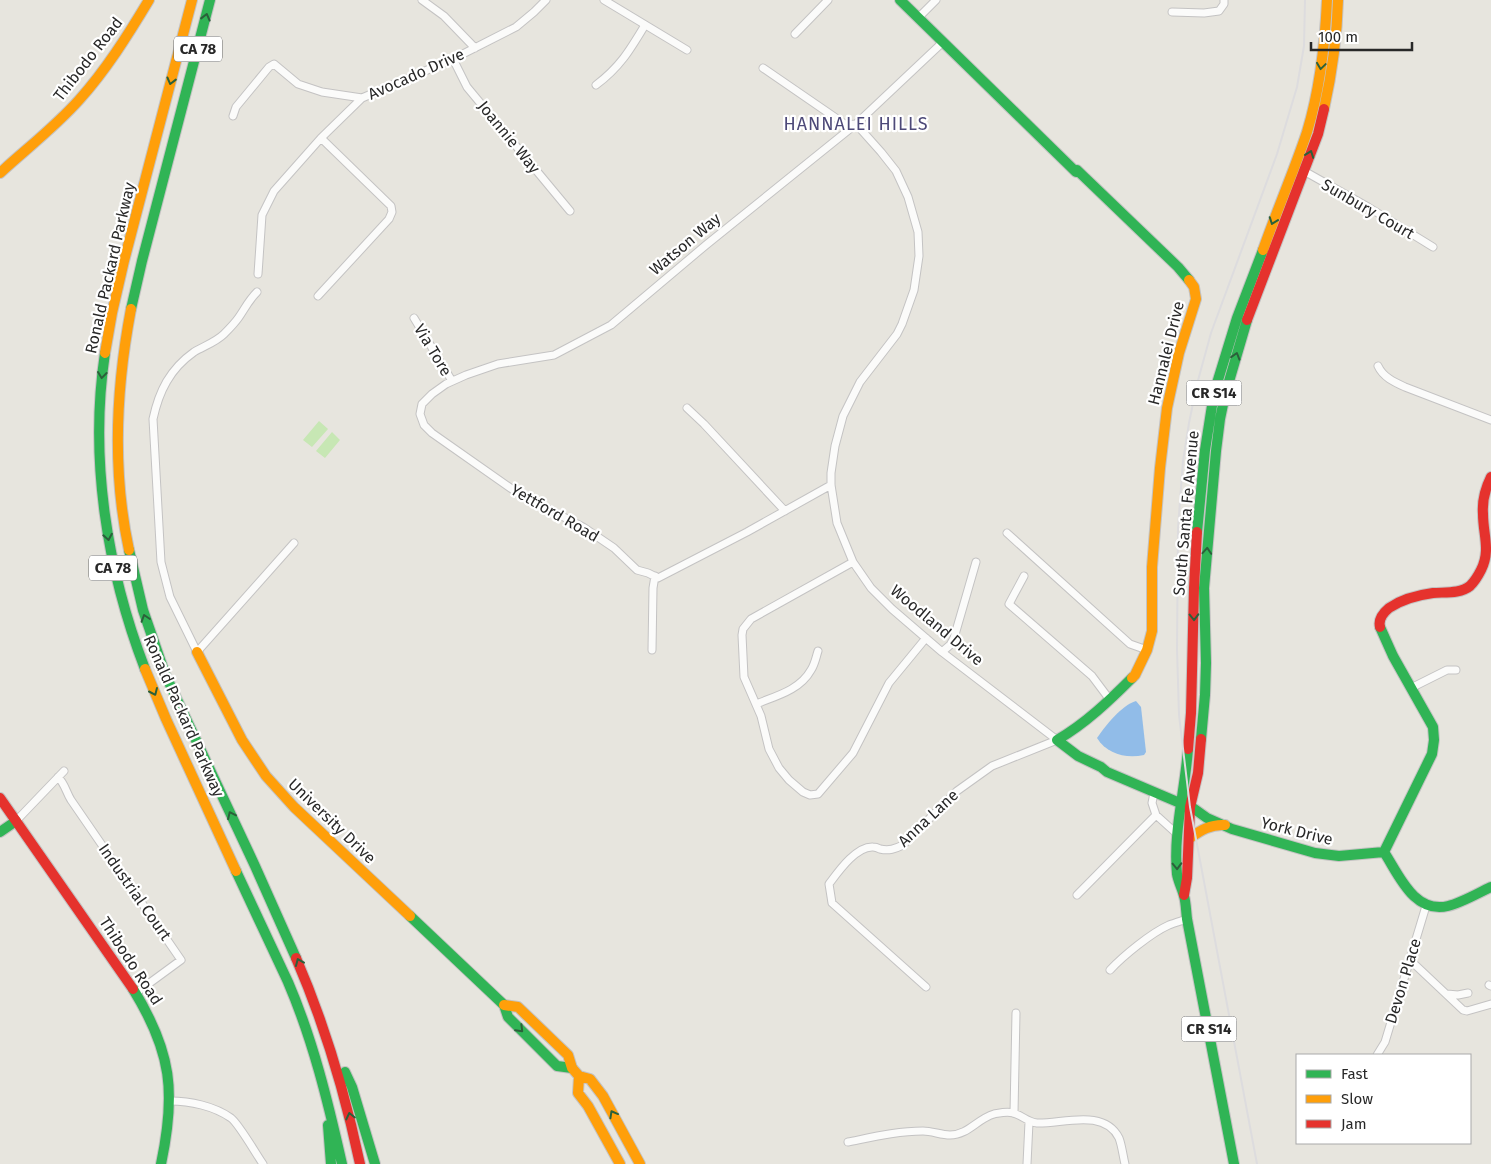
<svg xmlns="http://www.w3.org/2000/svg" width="1491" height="1164" font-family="'Fira Sans',sans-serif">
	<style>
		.pitch { fill: #c7e7b4 }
		.water { fill: #91bce8 }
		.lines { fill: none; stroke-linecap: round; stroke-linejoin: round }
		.street-casing { stroke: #c4c3c3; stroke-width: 9 }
		.fast-casing { stroke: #c4c3c3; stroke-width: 12 }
		.slow-casing { stroke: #c4c3c3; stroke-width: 12 }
		.jam-casing { stroke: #c4c3c3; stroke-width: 12 }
		.street { stroke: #fbfbfa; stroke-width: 7 }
		.fast { stroke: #30b455; stroke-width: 10 }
		.slow { stroke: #ff9f0a; stroke-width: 10 }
		.jam { stroke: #e5322d; stroke-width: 10 }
		.rail { stroke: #dddcde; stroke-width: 2 }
		.oneway { stroke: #2b603a }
		.labels { text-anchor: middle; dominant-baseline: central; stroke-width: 4.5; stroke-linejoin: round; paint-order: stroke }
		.shield { fill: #fff; stroke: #686868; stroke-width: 1 }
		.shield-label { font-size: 15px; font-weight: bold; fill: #282828 }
		.street-label { font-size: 16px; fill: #282828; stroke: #fff }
		.neighbourhood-label { font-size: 18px; letter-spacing: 1px; fill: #4d4978; stroke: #fff }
	</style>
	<rect width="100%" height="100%" fill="#e7e5de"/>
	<path class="pitch" d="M 319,421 L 328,429 L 312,447 L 303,440 Z
		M 332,432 L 340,440 L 325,458 L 316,451 Z"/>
	<path class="water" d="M 1136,701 L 1141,707 L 1146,752 L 1144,755 C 1126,759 1107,754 1097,738 C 1105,726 1122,705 1136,701 Z"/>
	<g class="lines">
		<defs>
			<path id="street" d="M 422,0 L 444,16 L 475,48
				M 604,0 L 687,50
				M 1172,12 L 1204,13 L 1219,11 L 1224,4 L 1224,0
				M 918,18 L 936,0
				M 795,34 L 828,0
				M 453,59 L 467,87 L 570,211
				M 763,68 L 846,125 L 856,124 L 881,152 L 896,171 L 908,197 L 918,232 L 919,256 L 914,290 L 902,324 L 897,334 L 860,382 L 843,416 L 835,446 L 831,473 L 831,485 L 837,523 L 853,562 L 871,588 L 892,609 L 942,652 L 1057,740 L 992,766 L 957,791 L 903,845 C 895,849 889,851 880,849 C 878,848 875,847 873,847 C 856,846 838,872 829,884 L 832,903 L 926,987
				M 596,85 C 620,67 630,50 645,25
				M 233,116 L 236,107 L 269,67 L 274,64 L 298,84 L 322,92 L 362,98
				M 1304,171 L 1368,207 L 1433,247
				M 258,274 L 262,215 L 274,191 L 321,138 L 362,98 L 453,59 L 516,27 L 534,12 L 546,0
				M 257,292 C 249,300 245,308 239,317 C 235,323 229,329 224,334 C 216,342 204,346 194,352 C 170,369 159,391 153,419 L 161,562 L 170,597 L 197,652 L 294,543
				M 318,296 L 389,219 L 392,212 L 391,206 L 321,138
				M 414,318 L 452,381
				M 1378,366 C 1383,377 1394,382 1405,387 L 1491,420
				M 687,408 L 704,424 L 785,511
				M 831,485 L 747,532 L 658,578 L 648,573 L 637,570 L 614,548 L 583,527 L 519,494 L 432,433 L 424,425 L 420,414 L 422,404 L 432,394 L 446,384 L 466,375 L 498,364 L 554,355 L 611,325 L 706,245 L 856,124 L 943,42
				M 1007,533 L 1130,644 L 1147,650
				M 853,562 L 751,619 L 743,629 L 742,635 L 744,677 L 761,716 L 769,749 L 779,768 L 789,780 L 803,792 L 810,795 L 818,794 L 853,753 L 889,683 L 926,638
				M 1024,576 L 1009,604 L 1092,676 L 1110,700
				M 652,650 L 653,588 L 655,576
				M 942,652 L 950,645 L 954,638 L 976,562
				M 1411,688 L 1447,670 L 1456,670
				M 756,704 C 776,696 800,690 811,670 C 815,664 816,657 818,651
				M 58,777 C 65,784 66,792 71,800 L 181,960 L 136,993
				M 1154,793 L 1152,803 L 1156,815
				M 16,821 L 64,771
				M 1077,895 L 1156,815 L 1177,834
				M 1410,960 L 1463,1010 L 1467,1011 L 1491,1004
				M 1110,970 C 1123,956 1151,933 1169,925 C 1174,923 1181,921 1187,919
				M 1489,985 L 1491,986
				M 1447,994 L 1458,995 L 1468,993
				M 1377,1055 L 1385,1042 L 1426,906
				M 170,1101 C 190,1101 214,1106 231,1118 C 239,1124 256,1154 263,1164
				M 1014,1113 L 1016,1013
				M 848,1142 C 873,1137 898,1131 923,1131 C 932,1131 941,1135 950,1135 C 968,1135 977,1119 994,1114 C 1000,1113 1007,1111 1013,1113 C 1022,1115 1027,1122 1037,1123 C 1062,1124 1104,1108 1119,1138 C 1122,1146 1123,1156 1125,1164
				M 1027,1164 L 1029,1122"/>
			<path id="fast" d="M 900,0 L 1076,172 L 1077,170 L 1178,267 L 1189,280
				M 131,309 L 142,261 L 210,0
				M 105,353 C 89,459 107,570 145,669
				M 1197,532 L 1205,450 L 1214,393 L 1237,318 L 1263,250
				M 129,550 L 143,610 L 165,674 L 255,866 L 296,958
				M 1380,627 L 1393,656 L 1433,727 L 1434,740 L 1432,754 L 1384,852
				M 1132,678 C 1110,700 1085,724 1057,740 L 1078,756 L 1101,767 L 1107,772 L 1187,806
				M 1201,739 L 1205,695 L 1206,663 L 1204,588 L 1216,451 L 1220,419 L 1225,395 L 1247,320
				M 1188,749 C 1185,791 1173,832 1177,874 C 1178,881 1182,888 1184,896 C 1186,903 1186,911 1187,919 L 1234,1164
				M 1186,803 L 1207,818 L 1232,829 L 1315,853 L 1339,856 L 1384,852
				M 0,832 L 16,821
				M 1384,852 C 1399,875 1414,914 1448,906 C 1461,903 1478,893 1491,887
				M 236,871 C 253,908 271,945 288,982 C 313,1040 328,1102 342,1164
				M 410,916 L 504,1005 L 508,1017 L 557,1066 L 572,1068
				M 133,989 C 172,1052 176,1093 161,1164
				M 345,1072 L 352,1087 L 375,1164
				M 328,1125 L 331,1164"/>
			<path id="slow" d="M 1324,109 C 1332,73 1337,37 1338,0
				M 0,173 C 26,149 55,127 79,100 C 106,70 128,35 149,0
				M 1263,250 C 1277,210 1294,171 1307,132 C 1320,89 1325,44 1327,0
				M 105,353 L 112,313 L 124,261 L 192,0
				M 129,550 C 112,471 116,388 131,309
				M 197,652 L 242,740 L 266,776 L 294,807 L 410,916
				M 145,669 L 166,719 L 236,871
				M 1132,678 L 1135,675 L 1147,650 L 1152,631 L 1152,567 L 1160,468 L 1167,408 L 1179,353 L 1196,299 L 1194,287 L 1189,280
				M 1190,838 C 1201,830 1211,824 1225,825
				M 504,1005 L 518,1007 L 568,1055 L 572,1068 L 579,1076 L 590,1079 L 603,1096 L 640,1164
				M 579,1076 L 578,1093 L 588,1106 L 620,1164"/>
			<path id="jam" d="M 1247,320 L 1318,134 L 1324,109
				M 1380,627 C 1378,619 1383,613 1389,608 C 1402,599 1418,595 1433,593 C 1445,592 1460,594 1470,586 C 1475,581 1478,576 1481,570 C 1491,550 1483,535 1483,514 C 1482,501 1485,489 1491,477
				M 1188,749 L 1191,713 L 1194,588 L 1197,532
				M 0,798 L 133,989
				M 1184,895 L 1187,878 L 1190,807 L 1198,773 L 1201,739
				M 296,958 C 325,1025 345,1093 360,1164"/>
		</defs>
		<use href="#street" class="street-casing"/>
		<use href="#fast" class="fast-casing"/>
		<use href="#slow" class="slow-casing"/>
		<use href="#jam" class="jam-casing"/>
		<use href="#street" class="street"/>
		<use href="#fast" class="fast"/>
		<use href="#slow" class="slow"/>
		<use href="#jam" class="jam"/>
		<path class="rail" d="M 1257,1164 L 1190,807 L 1179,715 L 1177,649 L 1178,528 L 1183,461 L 1189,423 L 1197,384 L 1211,333 L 1277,154 L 1297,87 L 1304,46 L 1305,0"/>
	</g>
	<defs><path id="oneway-chevron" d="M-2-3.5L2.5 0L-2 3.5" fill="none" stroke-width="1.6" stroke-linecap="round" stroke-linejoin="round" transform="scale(1.25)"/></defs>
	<g class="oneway">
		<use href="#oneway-chevron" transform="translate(206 17) rotate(-76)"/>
		<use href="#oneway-chevron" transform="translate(1321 66) rotate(98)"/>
		<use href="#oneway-chevron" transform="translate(171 81) rotate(104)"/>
		<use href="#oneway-chevron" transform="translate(1310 154) rotate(-70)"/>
		<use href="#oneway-chevron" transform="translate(1273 221) rotate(110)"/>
		<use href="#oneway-chevron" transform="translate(1236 356) rotate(-73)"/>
		<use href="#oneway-chevron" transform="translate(102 375) rotate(97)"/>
		<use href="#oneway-chevron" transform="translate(108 537) rotate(80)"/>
		<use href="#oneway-chevron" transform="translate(1207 551) rotate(-86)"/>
		<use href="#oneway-chevron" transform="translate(1194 617) rotate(89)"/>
		<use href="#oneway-chevron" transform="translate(145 618) rotate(-108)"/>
		<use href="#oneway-chevron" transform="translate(154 692) rotate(66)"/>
		<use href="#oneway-chevron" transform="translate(231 815) rotate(-115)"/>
		<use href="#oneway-chevron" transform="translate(1177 866) rotate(88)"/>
		<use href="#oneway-chevron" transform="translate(299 962) rotate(-113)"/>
		<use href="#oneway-chevron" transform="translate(520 1029) rotate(45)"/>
		<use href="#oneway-chevron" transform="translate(613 1114) rotate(-119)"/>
		<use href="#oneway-chevron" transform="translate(350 1116) rotate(-103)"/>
	</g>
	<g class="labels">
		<g class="shield">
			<rect x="174" y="36.5" width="48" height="25" rx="4"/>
			<rect x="1186.5" y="380.5" width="55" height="25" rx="4"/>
			<rect x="89" y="555.5" width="48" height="25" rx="4"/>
			<rect x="1181.5" y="1016.5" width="55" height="25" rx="4"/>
		</g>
		<g class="shield-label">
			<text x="198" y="49">CA 78</text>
			<text x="1214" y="393">CR S14</text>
			<text x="113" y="568">CA 78</text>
			<text x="1209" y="1029">CR S14</text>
		</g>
		<g class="street-label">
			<text transform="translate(88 59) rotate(-52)">Thibodo Road</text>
			<text transform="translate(416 74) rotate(-24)">Avocado Drive</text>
			<text transform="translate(509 137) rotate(51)">Joannie Way</text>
			<text transform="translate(1368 209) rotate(30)">Sunbury Court</text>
			<text transform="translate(685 244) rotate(-40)">Watson Way</text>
			<text transform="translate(110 268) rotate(-77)">Ronald Packard Parkway</text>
			<text transform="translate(433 350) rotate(59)">Via Tore</text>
			<text transform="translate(1166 353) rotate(-76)">Hannalei Drive</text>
			<text transform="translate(555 513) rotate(30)">Yettford Road</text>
			<text transform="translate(1186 513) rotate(-85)">South Santa Fe Avenue</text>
			<text transform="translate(937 625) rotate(40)">Woodland Drive</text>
			<text transform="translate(184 716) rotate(66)">Ronald Packard Parkway</text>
			<text transform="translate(928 818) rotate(-43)">Anna Lane</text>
			<text transform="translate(332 821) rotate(44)">University Drive</text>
			<text transform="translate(1297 831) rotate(14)">York Drive</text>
			<text transform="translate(135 892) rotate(55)">Industrial Court</text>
			<text transform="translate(131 961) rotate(57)">Thibodo Road</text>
			<text transform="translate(1403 981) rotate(-73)">Devon Place</text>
		</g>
		<g class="neighbourhood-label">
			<text x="856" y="124">HANNALEI HILLS</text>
		</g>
	</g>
	<rect x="1296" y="1054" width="175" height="90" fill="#ffffff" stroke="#a9a9a9"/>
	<rect x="1306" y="1070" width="25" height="8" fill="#30b455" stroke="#a9a9a9"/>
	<text x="1341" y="1079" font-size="15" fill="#282828">Fast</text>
	<rect x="1306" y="1095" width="25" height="8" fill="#ff9f0a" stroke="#a9a9a9"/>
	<text x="1341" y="1104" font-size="15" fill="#282828">Slow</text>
	<rect x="1306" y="1120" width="25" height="8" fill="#e5322d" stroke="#a9a9a9"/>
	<text x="1341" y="1129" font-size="15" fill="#282828">Jam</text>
	<path d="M1311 42v8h101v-8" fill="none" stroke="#282828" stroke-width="2.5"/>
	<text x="1318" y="42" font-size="15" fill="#282828" stroke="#ffffff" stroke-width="4" paint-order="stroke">100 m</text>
</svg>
